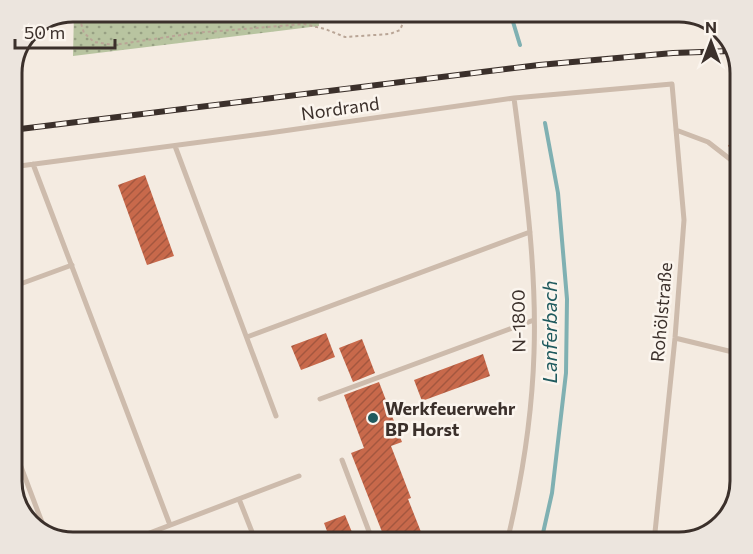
<svg xmlns="http://www.w3.org/2000/svg" width="753" height="554" font-family="Commissioner,sans-serif">
	<style>
		.grass { fill: url(#grass-dots) }
		.lines { fill: none; stroke-linecap: round; stroke-linejoin: round }
		.stream { stroke: #7fb0b2; stroke-width: 4 }
		.building { fill: url(#building-hatch) }
		.path { stroke: #b9a596; stroke-width: 2; stroke-dasharray: 3 3; stroke-linecap: butt }
		.lane { stroke: #cdbbac; stroke-width: 5 }
		.rail-casing { stroke: #3b302b; stroke-width: 6 }
		.rail { stroke: #fbf5ee; stroke-width: 4; stroke-dasharray: 11; stroke-linecap: butt }
		.poi-dot { fill: #1f5a5e; stroke: #fbf5ee; stroke-width: 2 }
		.labels { text-anchor: middle; dominant-baseline: central; stroke-width: 5; stroke-linejoin: round; paint-order: stroke }
		.street-label { font-size: 18px; fill: #3b302b; stroke: #fbf5ee }
		.poi-label { font-size: 18px; font-weight: bold; fill: #3b302b; stroke: #fbf5ee; text-anchor: start }
		.water-label { font-size: 20px; font-style: italic; fill: #1f5a5e; stroke: #fbf5ee }
		.rim { fill: none; stroke: #3b302b; stroke-width: 3 }
	</style>
	<defs>
		<pattern id="grass-dots" width="8" height="8" patternUnits="userSpaceOnUse" patternTransform="scale(1.5)"><rect width="8" height="8" fill="#b8c4a0"/><path d="M2 2h.1M6 6h.1" fill="none" stroke="#97a083" stroke-width="1.8" stroke-linecap="round"/></pattern>
		<pattern id="building-hatch" width="6" height="6" patternUnits="userSpaceOnUse" patternTransform="scale(1.5)"><rect width="6" height="6" fill="#c8694b"/><path d="M-1 1l2-2M0 6l6-6M5 7l2-2" fill="none" stroke="#a4573f"/></pattern>
	</defs>
	<rect width="100%" height="100%" fill="#f4ebe1"/>
	<path class="grass" d="M 74,12 L 318,12 L 319,26 L 73,56 Z"/>
	<g class="lines">
		<path class="stream" d="M 510,12 L 520,45
			M 541,542 L 552,493 L 566,373 L 567,299 L 558,193 L 545,123"/>
	</g>
	<path class="building" d="M 741,128 L 741,156 L 728,146 Z
		M 145,175 L 174,256 L 147,265 L 118,185 Z
		M 326,333 L 335,357 L 301,370 L 291,346 Z
		M 362,339 L 375,373 L 353,382 L 339,348 Z
		M 483,354 L 490,376 L 422,401 L 414,380 Z
		M 379,382 L 402,442 L 391,446 L 411,498 L 408,499 L 425,542 L 386,542 L 351,453 L 364,448 L 344,395 Z
		M 737,410 L 741,410 L 741,444 L 729,440 Z
		M 345,515 L 356,542 L 331,542 L 324,523 Z"/>
	<g class="lines">
		<path class="path" d="M 80,12 L 80,20 L 84,33 L 94,42 L 114,45 L 194,33 L 304,24 L 325,29 L 345,37 L 390,34 L 400,30 L 406,16 L 405,12"/>
		<path class="lane" d="M 676,130 L 708,142 L 735,163 L 741,179
			M 175,146 L 276,416
			M 33,164 L 170,525
			M 12,167 L 269,133 L 514,98 L 672,84 L 684,220 L 675,338 L 654,542
			M 12,287 L 72,265
			M 247,337 L 530,232
			M 675,338 L 741,354
			M 320,399 L 534,320
			M 12,443 L 46,533
			M 342,460 L 373,542
			M 239,499 L 256,542
			M 126,542 L 299,476
			M 507,542 C 522,480 532,416 534,353 C 537,268 525,182 514,98"/>
		<defs>
			<path id="rail" d="M 12,130 L 539,65 L 673,53 L 730,51"/>
		</defs>
		<use href="#rail" class="rail-casing"/>
		<use href="#rail" class="rail"/>
	</g>
	<circle class="poi-dot" cx="373" cy="418" r="6"/>
	<g class="labels">
		<g class="street-label">
			<text transform="translate(340 108) rotate(-8)">Nordrand</text>
			<text transform="translate(661 312) rotate(-85)">Rohölstraße</text>
			<text transform="translate(518 321) rotate(-91)">N-1800</text>
		</g>
		<g class="poi-label">
			<text x="385" y="408">Werkfeuerwehr<tspan x="385" dy="21">BP Horst</tspan></text>
		</g>
		<g class="water-label">
			<text transform="translate(549 332) rotate(-90)">Lanferbach</text>
		</g>
	</g>
	<path d="M0 0H753V554H0ZM73 22H679A51 51 0 0 1 730 73V481A51 51 0 0 1 679 532H73A51 51 0 0 1 22 481V73A51 51 0 0 1 73 22Z" fill="#ece5de" fill-rule="evenodd"/>
	<path class="rim" d="M73 22H679A51 51 0 0 1 730 73V481A51 51 0 0 1 679 532H73A51 51 0 0 1 22 481V73A51 51 0 0 1 73 22Z"/>
	<g transform="translate(711 42)" stroke="#fbf5ee" stroke-width="4.5" paint-order="stroke">
	<path d="M0-4.5L10 22L0 15L-10 22Z" fill="#3b302b"/>
	<text y="-9" font-size="16" font-weight="bold" text-anchor="middle" fill="#3b302b">N</text>
	</g>
	<path d="M15 39v9h100v-9" fill="none" stroke="#3b302b" stroke-width="3"/>
	<text x="24" y="39" font-size="18" fill="#3b302b" stroke="#fbf5ee" stroke-width="4.5" paint-order="stroke">50 m</text>
</svg>
